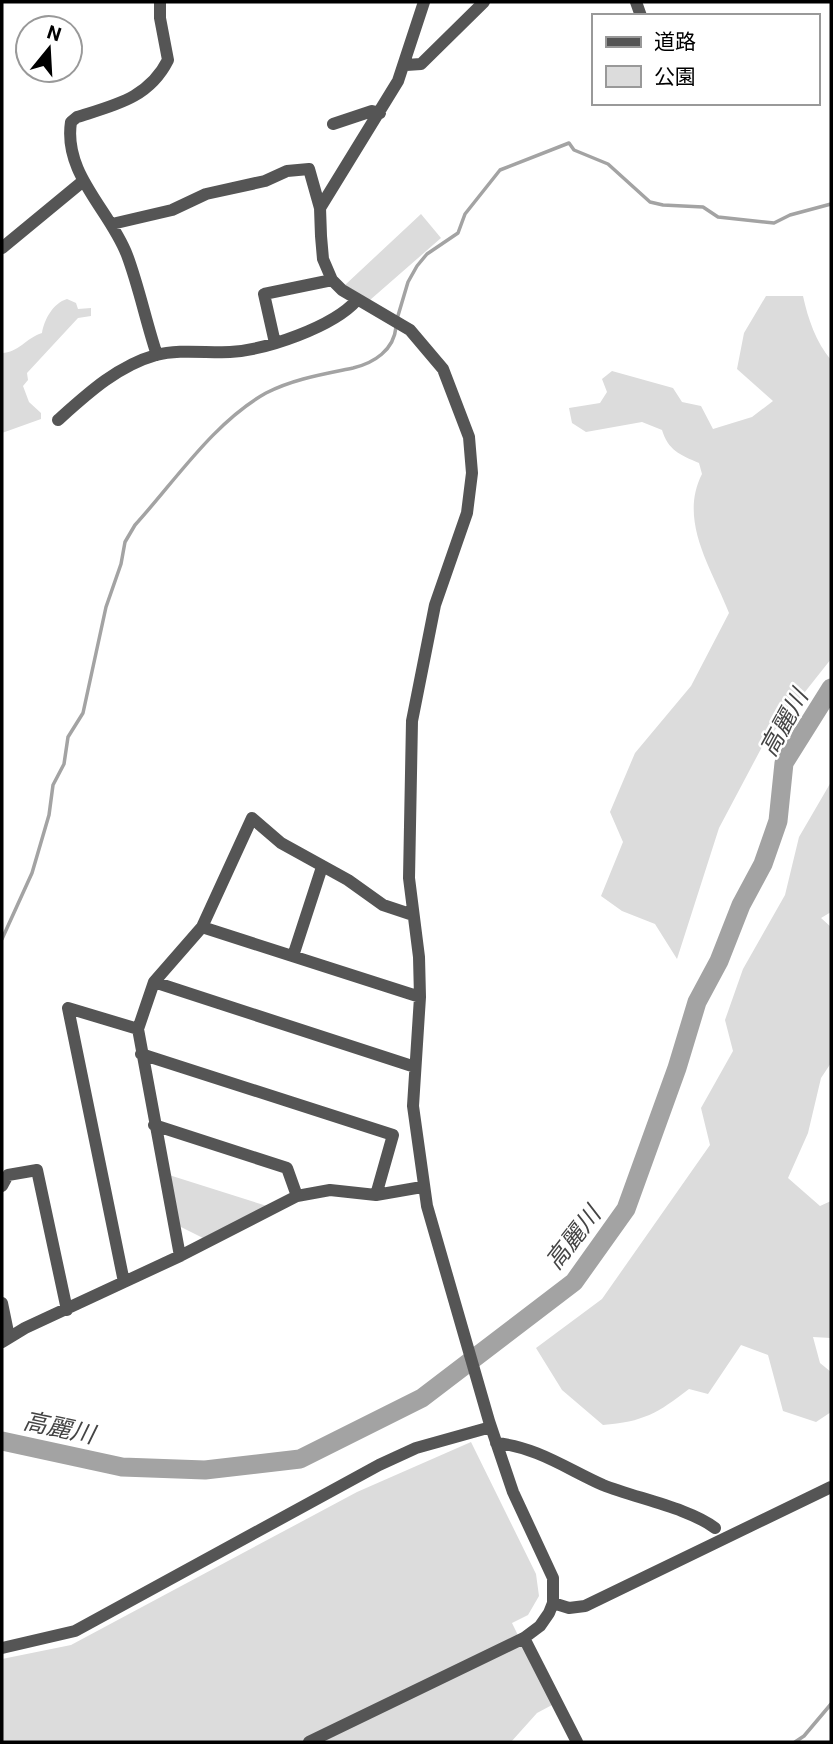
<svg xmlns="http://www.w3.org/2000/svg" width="833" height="1744" font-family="Roboto,'Noto Sans JP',sans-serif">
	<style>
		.green { fill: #dcdcdc }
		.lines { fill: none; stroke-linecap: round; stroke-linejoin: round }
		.stream { stroke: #a3a3a3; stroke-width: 3.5 }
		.river { stroke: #a3a3a3; stroke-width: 19 }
		.minor { stroke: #555; stroke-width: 12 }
		.labels { text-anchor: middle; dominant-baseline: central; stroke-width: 5; stroke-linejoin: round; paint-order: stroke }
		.water-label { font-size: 24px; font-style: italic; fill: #444; stroke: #fff }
	</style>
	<rect width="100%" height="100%" fill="#fff"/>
	<path class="green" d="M 421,214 L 441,238 L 370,300 L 345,285 Z
		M 766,296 L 803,296 C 808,319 816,342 831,360 L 831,659 L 763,745 L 719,828 L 677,959 L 655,924 L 622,911 L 601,896 L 623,842 L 610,812 L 635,753 L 691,686 L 729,613 C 712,569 678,521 702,474 L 699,463 C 680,455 668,450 662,430 L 642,422 L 586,432 L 572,423 L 569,408 L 600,403 L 607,392 L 602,379 L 612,371 L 673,388 L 682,402 L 701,406 L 713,429 L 752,417 L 773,401 L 737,369 L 744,333 Z
		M 67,299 L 76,303 L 78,309 L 91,308 L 91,316 L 78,318 L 27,373 L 28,380 L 23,386 L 29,402 L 41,413 L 41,419 L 2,433 L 2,353 C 18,353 26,338 42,333 C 44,320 53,303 67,299 Z
		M 831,782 L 831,912 L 821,918 L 831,927 L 831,1063 L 821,1078 L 808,1133 L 788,1178 L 820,1206 L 831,1201 L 831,1338 L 813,1337 L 820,1363 L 831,1372 L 831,1412 L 816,1422 L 783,1411 L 768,1355 L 741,1345 L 708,1394 L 689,1389 C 658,1413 643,1422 603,1425 L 562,1390 L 536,1348 L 602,1299 L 710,1145 L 701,1108 L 733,1051 L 725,1020 L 743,969 L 785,895 L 799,837 Z
		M 169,1175 L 267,1206 L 203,1238 L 179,1226 Z
		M 471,1442 L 536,1574 L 539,1596 L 528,1615 L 512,1623 L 552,1705 L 537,1713 L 511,1742 L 2,1742 L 2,1659 L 71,1645 L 357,1492 Z"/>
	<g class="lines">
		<path class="stream" d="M 397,319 L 408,282 L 417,266 L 427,254 L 458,233 L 465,214 L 500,170 L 569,143 L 574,150 L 608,164 L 650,202 L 663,205 L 703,207 L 718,217 L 774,223 L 790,215 L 831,204
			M 2,939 L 32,873 L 49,815 L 53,785 L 64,764 L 68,737 L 83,713 L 106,607 L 121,564 L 125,542 L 135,525 C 175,481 214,422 266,393 C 293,379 324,374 353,368 C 374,363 394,350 396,327
			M 795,1742 L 804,1736 L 831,1704"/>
		<path class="river" d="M 2,1441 L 122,1467 L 205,1470 L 300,1459 L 422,1398 L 574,1282 L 626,1209 L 677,1068 L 697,1002 L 719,961 L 741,905 L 763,864 L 778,821 L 784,763 L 831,688"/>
		<path class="minor" d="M 636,2 L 641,16
			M 406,65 L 421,64 L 484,2
			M 333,124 L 372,111 L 380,113
			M 112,224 L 172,210 L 206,194 L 265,181 L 287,171 L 309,169 L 320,208
			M 2,248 L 82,182
			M 275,343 L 264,294 L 332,280
			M 157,355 C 146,322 139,287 127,255 C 110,210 63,174 71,122 L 77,117 C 115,105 149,98 168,60 L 160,18 L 160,2
			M 58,420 C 87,394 117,366 156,355 C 178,349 207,353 230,352 C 266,350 333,327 357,300
			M 202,927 L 420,997
			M 293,956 L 322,867
			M 154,982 L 415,1067
			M 141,1054 L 393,1135 L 376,1195
			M 154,1125 L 287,1168 L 297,1196
			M 2,1186 L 8,1175 L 37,1170 L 67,1310
			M 180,1256 L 138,1029 L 154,982 L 202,927 L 252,818 L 281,843 L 348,880 L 383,905 L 413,915
			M 124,1282 L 68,1008 L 138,1029
			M 2,1303 L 9,1337
			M 2,1342 L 25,1328 L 180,1256 L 297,1196 L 330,1190 L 376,1195 L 422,1187
			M 496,1443 C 537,1447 567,1469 603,1485 C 635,1498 689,1508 715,1528
			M 553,1603 L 569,1608 L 585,1606 L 831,1487
			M 524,1638 L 577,1742
			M 2,1648 L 75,1631 L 379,1465 L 416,1448 L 491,1427
			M 309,1742 L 524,1638 L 540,1626 L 549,1613 L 553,1603 L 553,1578 L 513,1492 L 489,1421 L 427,1206 L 413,1106 L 420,997 L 419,957 L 409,878 L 412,721 L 435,605 L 467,513 L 472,473 L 469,437 L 443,369 L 410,330 L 342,290 L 332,280 L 323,259 L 321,236 L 320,208 L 398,81 L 424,2"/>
	</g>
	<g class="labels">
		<g class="water-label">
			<text transform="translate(784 723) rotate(-61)">高麗川</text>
			<text transform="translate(573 1238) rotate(-52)">高麗川</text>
			<text transform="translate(59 1428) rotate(12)">高麗川</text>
		</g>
	</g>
	<rect width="833" height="1744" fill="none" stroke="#000000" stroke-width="7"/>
	<rect x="592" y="14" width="228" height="91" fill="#ffffff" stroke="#999999" stroke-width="2"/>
	<rect x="606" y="37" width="35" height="10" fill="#555555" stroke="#999999" stroke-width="2"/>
	<text x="654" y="49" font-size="21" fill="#000000">道路</text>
	<rect x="606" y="66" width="35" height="21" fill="#dcdcdc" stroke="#999999" stroke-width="2"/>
	<text x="654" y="84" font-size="21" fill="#000000">公園</text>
	<g transform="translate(49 49) rotate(18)"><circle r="33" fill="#ffffff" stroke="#999999" stroke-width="2"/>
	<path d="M0-5L12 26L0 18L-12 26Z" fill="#000000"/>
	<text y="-10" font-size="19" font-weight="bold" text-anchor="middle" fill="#000000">N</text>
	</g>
</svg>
